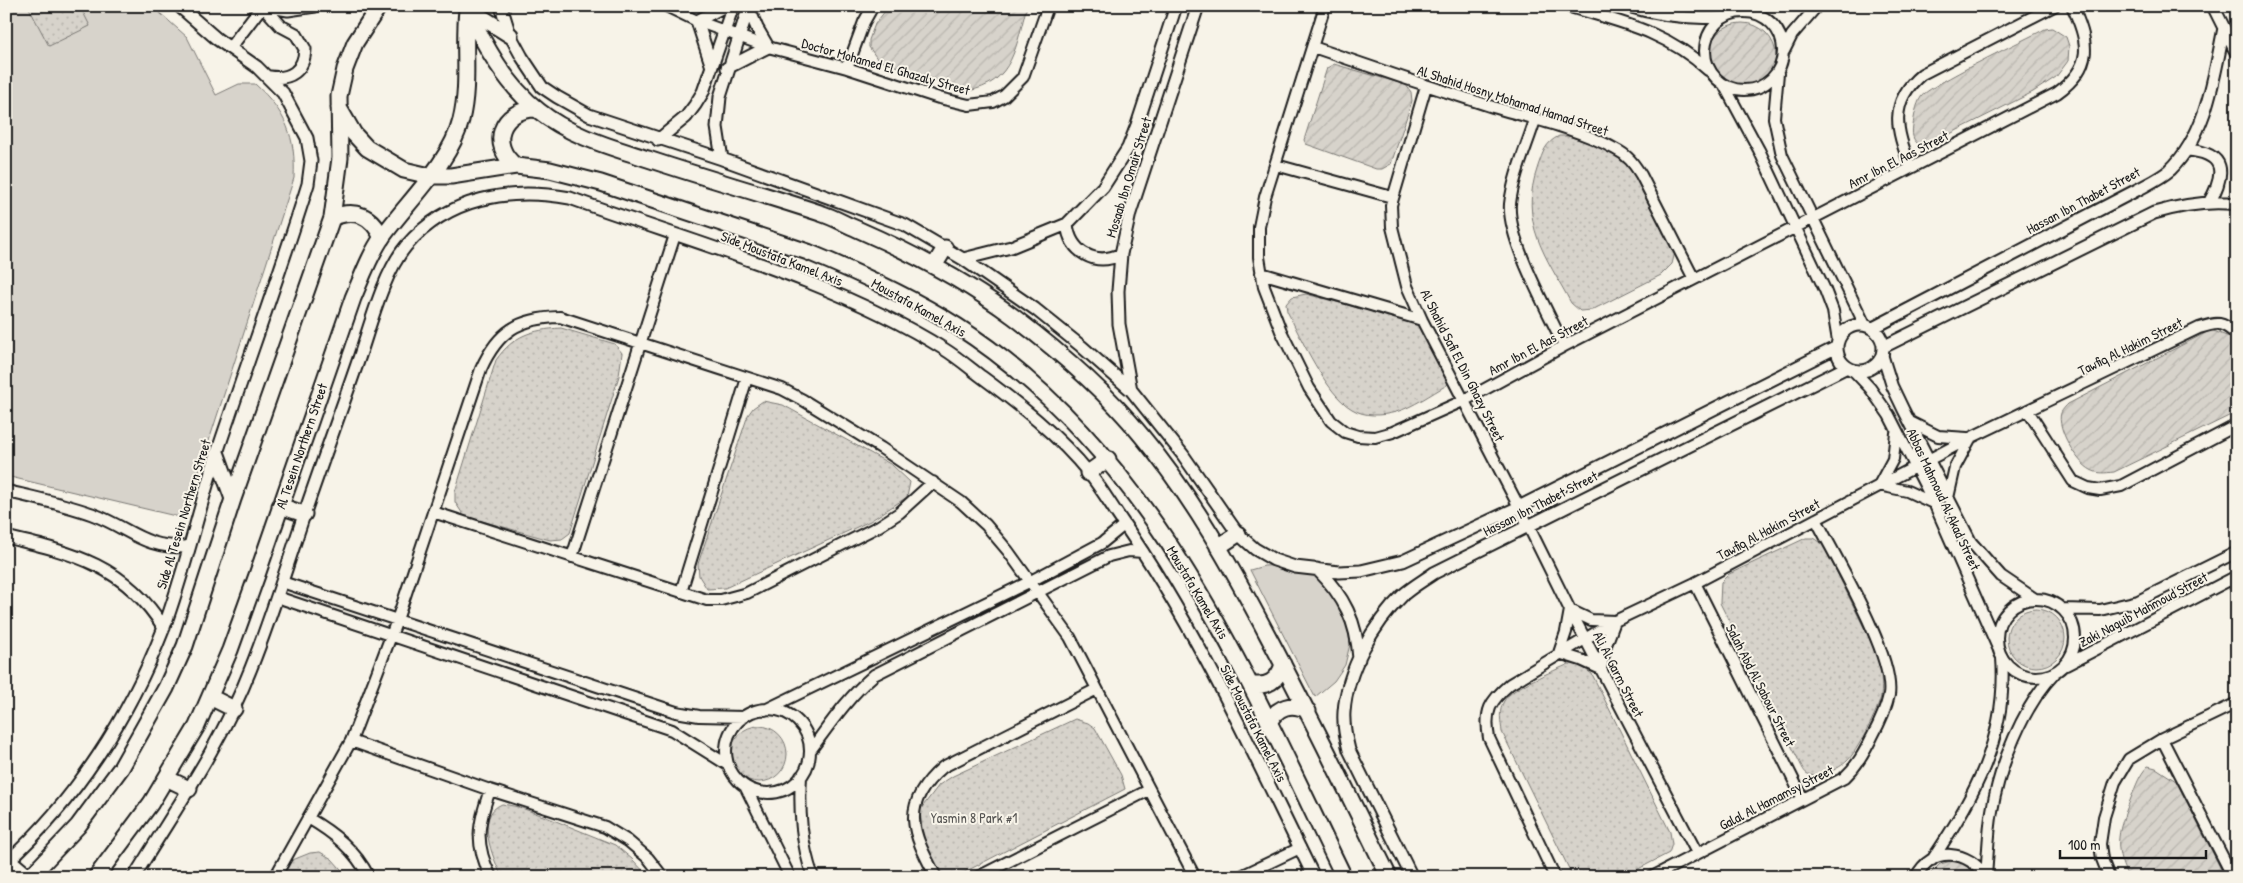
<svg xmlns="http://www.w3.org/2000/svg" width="2243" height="883" font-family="'Patrick Hand',sans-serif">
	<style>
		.grass { fill: #d7d3cb; stroke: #7a7874 }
		.park { fill: url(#park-dots); stroke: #7a7874 }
		.garden { fill: url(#garden-furrows); stroke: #7a7874 }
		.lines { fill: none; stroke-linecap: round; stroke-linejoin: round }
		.minor-casing { stroke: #1c1c1c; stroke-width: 14 }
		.tertiary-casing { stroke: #1c1c1c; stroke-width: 15 }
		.primary-casing { stroke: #1c1c1c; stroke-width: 19 }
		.minor { stroke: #f7f3e8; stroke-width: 10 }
		.tertiary { stroke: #f7f3e8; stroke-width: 11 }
		.primary { stroke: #f7f3e8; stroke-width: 15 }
		.labels { text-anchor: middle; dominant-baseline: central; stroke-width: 4; stroke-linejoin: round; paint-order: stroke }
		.street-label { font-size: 14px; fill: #1c1c1c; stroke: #f7f3e8 }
		.park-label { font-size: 14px; fill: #545351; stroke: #f7f3e8 }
	</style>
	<defs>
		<pattern id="park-dots" width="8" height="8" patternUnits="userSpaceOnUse" patternTransform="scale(1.25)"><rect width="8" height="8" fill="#d7d3cb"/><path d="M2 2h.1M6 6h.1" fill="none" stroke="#b8b5ae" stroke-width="1.8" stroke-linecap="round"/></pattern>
		<pattern id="garden-furrows" width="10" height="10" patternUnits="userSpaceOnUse" patternTransform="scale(1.25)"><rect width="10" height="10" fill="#d7d3cb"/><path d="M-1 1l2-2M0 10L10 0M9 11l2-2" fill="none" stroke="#b8b5ae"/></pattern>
	</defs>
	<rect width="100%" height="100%" fill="#f7f3e8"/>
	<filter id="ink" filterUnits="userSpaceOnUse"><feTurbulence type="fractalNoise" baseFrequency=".02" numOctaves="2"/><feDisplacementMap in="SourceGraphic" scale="10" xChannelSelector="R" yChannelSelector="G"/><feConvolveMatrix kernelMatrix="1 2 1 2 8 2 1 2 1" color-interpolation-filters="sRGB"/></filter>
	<g filter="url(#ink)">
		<path class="grass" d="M 6,6 L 152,6 L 187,37 L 216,95 L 239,84 L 255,84 C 286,112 296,137 294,178 L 184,518 L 6,476 Z
			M 1285,565 L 1308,570 L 1323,579 L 1347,619 L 1350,644 L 1345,665 L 1334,681 L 1315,697 L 1250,570 L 1264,566 Z"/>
		<path class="park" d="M 28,6 L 80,6 L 90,26 L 49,46 Z
			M 1559,136 L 1568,136 L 1616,152 L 1633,167 L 1675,252 L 1672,264 L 1661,275 L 1592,310 L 1580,311 L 1571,303 C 1546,256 1518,223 1538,166 C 1543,152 1545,143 1559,136 Z
			M 1306,294 L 1412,322 L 1420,326 L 1451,380 L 1447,385 C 1431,394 1413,407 1396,412 C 1381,416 1365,417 1352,409 C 1326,394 1301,338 1287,311 L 1286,304 L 1292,297 Z
			M 561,328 L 615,344 L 622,353 L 619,376 L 570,533 L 562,539 L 550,540 L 464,516 L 455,502 L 455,492 L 496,360 C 514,335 531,330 561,328 Z
			M 763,401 L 783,405 L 892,465 L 910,482 L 907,497 L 870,521 L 725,588 L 707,589 L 699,576 L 698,564 L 748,415 L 753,408 Z
			M 1806,538 L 1814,538 L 1823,544 L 1879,658 C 1880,670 1883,684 1881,696 C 1879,709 1856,753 1847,761 C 1840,768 1817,780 1808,774 C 1805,773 1803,769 1801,765 L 1720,603 L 1721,582 L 1729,574 Z
			M2007 638a29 29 0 1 1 58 0a29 29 0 1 1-58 0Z
			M 1569,664 L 1578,664 L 1592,674 L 1670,832 L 1672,844 L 1669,853 L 1623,877 L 1573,877 L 1502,732 C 1501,722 1498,711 1504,701 C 1511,687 1554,671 1569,664 Z
			M 1075,719 L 1088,723 L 1095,728 L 1121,775 L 1125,789 L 955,877 L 942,877 L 923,839 L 920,810 L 939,785 L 953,776 Z
			M731 754a28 28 0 1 1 56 0a28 28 0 1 1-56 0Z
			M 502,804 L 519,807 L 546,817 L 615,845 L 632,859 L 649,877 L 502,877 C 493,858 474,815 502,804 Z
			M 320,852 L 332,859 L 348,877 L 282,877 L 290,861 L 310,853 Z"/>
		<path class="garden" d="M 889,6 L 1027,6 C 1016,44 1014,84 967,91 L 878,60 L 869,47 L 869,40 L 875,24 Z
			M1708 57a34 34 0 1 1 68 0a34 34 0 1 1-68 0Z
			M 2052,28 L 2066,37 L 2069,46 L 2068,61 L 2056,77 L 2033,92 L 1924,147 C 1914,143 1911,137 1913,126 C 1914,117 1916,105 1921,97 C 1929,85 2026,39 2045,29 Z
			M 1334,64 L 1406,85 L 1411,92 L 1412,101 L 1391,164 L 1382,169 L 1376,169 L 1306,144 L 1304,140 L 1327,68 Z
			M 2211,330 L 2232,338 L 2237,346 L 2237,412 L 2114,472 C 2105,473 2098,474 2091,470 C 2077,463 2056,428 2061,413 C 2062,410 2066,406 2068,404 Z
			M 2148,766 L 2156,768 L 2176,781 L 2225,877 L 2128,877 C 2112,845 2119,829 2131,798 C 2136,786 2139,775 2148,766 Z
			M 1955,860 L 1973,868 L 1980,877 L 1927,877 L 1940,864 Z"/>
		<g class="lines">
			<defs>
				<path id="minor" d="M 666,6 L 697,21 L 768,47 L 847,68 L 939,98 L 969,105 L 993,102 L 1004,96 L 1023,77 L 1048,6
					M 1325,6 L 1265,197 L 1259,227 L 1259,257 L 1264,287 L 1281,331 L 1309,388 L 1331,421 L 1345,432 L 1358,436 L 1375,437 L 1393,432 L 1465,400 L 1564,346 L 2057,93 C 2093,67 2090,43 2072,6
					M 1567,6 C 1620,22 1666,31 1708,70
					M 1626,6 C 1659,16 1689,20 1724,17
					M1705 51a39 39 0 1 1 78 0a39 39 0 1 1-78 0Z
					M 1313,47 C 1373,68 1433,88 1493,107 C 1531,118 1582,130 1615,149 C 1628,155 1634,164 1641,175 L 1694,279
					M 1784,51 L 1792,35 L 1817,6
					M 847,68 L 864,22 L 873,6
					M 1778,73 L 1774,118 L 1782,155 L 1865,325
					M 1724,85 L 1759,150 L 1825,290 L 1833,311 L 1838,341
					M 1426,86 L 1391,205 L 1392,227 L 1407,286 L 1422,320 L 1519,507 L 1570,610 L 1697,853
					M 1535,120 C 1527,146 1513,176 1510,204 C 1507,239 1548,311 1564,346
					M 1276,165 L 1392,197
					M 1911,167 C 1896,132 1888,102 1922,74 L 2054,6
					M 1261,273 L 1422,320
					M 1882,354 L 1892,386 L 1904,411 L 1971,542 L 2001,576 L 2035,599
					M 1853,370 L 1870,388 L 1889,415 L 1934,503 L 1998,648
					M 2028,411 L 2073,481 L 2088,488 L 2100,490 L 2121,486 L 2237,425
					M 1910,422 L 1938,436 L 1967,438
					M 1896,433 L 1893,459 L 1879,485 L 1907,491 L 1933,503
					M 1948,498 L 1955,467 L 1970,439
					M 433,512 L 707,600 L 721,600 L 747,593 L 879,526 L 899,513 L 933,482
					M 572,557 L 675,235
					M 282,582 L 676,712 L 699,716 L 744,717
					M 1695,583 L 1803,799
					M 681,592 L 747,378
					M 277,597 L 672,730 L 728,765
					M1997 638a39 39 0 1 1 78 0a39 39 0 1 1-78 0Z
					M 2063,609 L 2100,610 L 2138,601 L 2237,552
					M 1570,610 L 1591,620 L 1615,621 L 1606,645 L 1601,669 L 1581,660 L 1559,653 L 1566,632 Z
					M 2066,665 L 2237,576
					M726 751a42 42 0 1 1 84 0a42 42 0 1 1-84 0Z
					M 765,710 L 1031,581 L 1102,543 L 1124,525
					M 2162,739 L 2233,877
					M 351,741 L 490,790 L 605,827 L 628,841 L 648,858 L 663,877
					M 810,751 C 830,724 848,697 874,675 L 1109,556 L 1129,551 L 1143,552
					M 801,776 C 799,811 801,843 813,877
					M 745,786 L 790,877
					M 490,790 C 478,824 474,843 491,877
					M 308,818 C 334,833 355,850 369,877
					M 1932,860 C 1974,798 2008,736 2002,658
					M 1986,876 C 1988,855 1988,833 1992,811 C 1999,767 2023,706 2055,673
					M 275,877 L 351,741 L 397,620 L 481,369 C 498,331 519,318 560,317 L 782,389 L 803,400 L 881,448 L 961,502 L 986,525 L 1008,551 L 1070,637 L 1195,877
					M 936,877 C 912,832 899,805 943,767 L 1097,689
					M 978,877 L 1149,790
					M 1239,877 L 1300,848
					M 1555,877 L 1489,738 C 1484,711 1490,701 1510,684 L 1615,621 L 1695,583 L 1970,438 L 2199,328 C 2218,322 2222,321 2237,335
					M 1652,877 L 1844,778 C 1857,766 1864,753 1872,737 C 1879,724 1886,709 1889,695 C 1895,656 1835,557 1816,519
					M 1916,877 C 1932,845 1969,850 1986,877
					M 2109,877 L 2102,859 L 2100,844 L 2104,817 L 2115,782 L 2129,759 L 2162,739 L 2237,703"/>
				<path id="tertiary" d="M 263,6 L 281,26 L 296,34 L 305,49 C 304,71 290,80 270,77
					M 265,6 L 288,10 L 315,6
					M 501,6 L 510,35 L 522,57 L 542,87 L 557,97 L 589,115 L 722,159 L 905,225 L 963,259 L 1035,309 L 1081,346 L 1131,390 L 1183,455 L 1238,534 L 1255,549 L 1274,560 L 1295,567 L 1339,572 L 1361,571 L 1403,561 L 1519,507 L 1837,347
					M 2213,6 L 2237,54
					M 230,48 L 262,6
					M 711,64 L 697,21 L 725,6
					M 727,68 L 768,47 L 757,28 L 748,7
					M 658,140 L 686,117 L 695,105 L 703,92 L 733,6
					M 2187,150 C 2226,153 2226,173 2209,203
					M 722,159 L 717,127 L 720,97 L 749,6
					M 1067,224 C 1070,252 1095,267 1121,254
					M 963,259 L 1011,247 L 1067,224 L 1103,187 L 1128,148 L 1137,125 L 1176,6
					M1837 348a23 23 0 1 1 46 0a23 23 0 1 1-46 0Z
					M 1873,328 L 2137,190 C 2148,184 2161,178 2170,170 C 2207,134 2214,76 2224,28
					M 1883,347 L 2154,213 C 2181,205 2209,200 2237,204
					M 1131,390 L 1119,324 L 1118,291 L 1121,254 L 1130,213 L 1198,6
					M 6,491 C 35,498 64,504 92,514 C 132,529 141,548 189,547
					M 6,537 C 73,553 125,565 164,628
					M 1317,569 C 1344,596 1357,622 1359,659
					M 6,863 C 76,800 129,717 163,630 C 185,572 198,511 217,453 C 247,363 280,274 308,184 L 311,161 L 307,138 L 283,93 L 257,67 L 217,39 L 179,6
					M 134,877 C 176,808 222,743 251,668 C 271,618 287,566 304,515 C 321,465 339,416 356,367 C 369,331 382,275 406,246 C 448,197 510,187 570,198 C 693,243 832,279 944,349 C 957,357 970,368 982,377 C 1020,405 1059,436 1089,473 C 1101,488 1111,505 1122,521 C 1199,632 1254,756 1314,877
					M 1412,877 L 1349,750 C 1346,738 1343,726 1344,712 C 1347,670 1373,624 1403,595 C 1412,587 1424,580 1434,573 L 1847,367"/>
				<path id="primary" d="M 467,8 C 484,45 506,85 539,111 C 570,136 611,147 648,159 C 705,178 763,194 820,213 C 833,217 845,224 857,229 C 912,253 966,281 1014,317 C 1060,352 1105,390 1141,435 C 1192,496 1232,568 1269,638 C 1311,717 1350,797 1389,877
					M 467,8 L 510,35
					M 339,108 L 354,134 L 367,148 L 404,170 L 430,176 L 451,176 L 516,166 L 550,170 L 601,183 L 808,252 C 859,273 910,296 957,326 C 1155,453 1245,674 1344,877
					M 516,166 C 488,145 501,109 536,109
					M 332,218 C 354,208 372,215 382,238
					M 934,266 L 945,248
					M 217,455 L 233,499
					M 1088,473 L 1108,459
					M 280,506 L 304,514
					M 1218,547 L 1238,534
					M 1250,684 C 1267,688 1278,681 1283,664
					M 210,697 L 234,709
					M 1269,723 C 1277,706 1292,702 1308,711
					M 166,778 L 189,789
					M 9,861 L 28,877
					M 30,877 L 78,826 L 121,768 L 166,688 L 185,646 L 233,499 L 332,218 L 340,158 L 339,96 L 345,69 L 355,43 L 379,6
					M 96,877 L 151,803 L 197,726 L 230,650 L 257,575 L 353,298 C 362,277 370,254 383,236 C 408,201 451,162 461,120 C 470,84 463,46 467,10"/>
			</defs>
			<use href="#minor" class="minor-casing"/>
			<use href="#tertiary" class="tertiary-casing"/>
			<use href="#primary" class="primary-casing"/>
			<use href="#minor" class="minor"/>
			<use href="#tertiary" class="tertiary"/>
			<use href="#primary" class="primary"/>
		</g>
	</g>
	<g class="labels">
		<g class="street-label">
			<text transform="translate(886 66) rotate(16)">Doctor Mohamed El Ghazaly Street</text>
			<text transform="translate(1513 100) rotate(18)">Al Shahid Hosny Mohamad Hamad Street</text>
			<text transform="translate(1898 159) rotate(-27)">Amr Ibn El Aas Street</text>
			<text transform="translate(1128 177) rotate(-73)">Mosaab Ibn Omair Street</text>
			<text transform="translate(2083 200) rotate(-28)">Hassan Ibn Thabet Street</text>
			<text transform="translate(782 258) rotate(21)">Side Moustafa Kamel Axis</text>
			<text transform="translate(919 307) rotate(29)">Moustafa Kamel Axis</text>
			<text transform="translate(1538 345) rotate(-28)">Amr Ibn El Aas Street</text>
			<text transform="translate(2130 346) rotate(-26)">Tawfiq Al Hakim Street</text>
			<text transform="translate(1463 365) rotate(63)">Al Shahid Safi El Din Ghazy Street</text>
			<text transform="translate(301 446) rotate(-71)">Al Tesein Northern Street</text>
			<text transform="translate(1944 499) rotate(65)">Abbas Mahmoud Al Akad Street</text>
			<text transform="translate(1540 503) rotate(-27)">Hassan Ibn Thabet Street</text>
			<text transform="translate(183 514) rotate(-73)">Side Al Tesein Northern Street</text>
			<text transform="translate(1768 529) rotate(-28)">Tawfiq Al Hakim Street</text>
			<text transform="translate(1198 592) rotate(59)">Moustafa Kamel Axis</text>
			<text transform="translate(2143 609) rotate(-28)">Zaki Naguib Mahmoud Street</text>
			<text transform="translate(1619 674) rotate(63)">Ali Al Garm Street</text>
			<text transform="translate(1761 685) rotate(63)">Salah Abd Al Sabour Street</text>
			<text transform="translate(1254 723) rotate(63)">Side Moustafa Kamel Axis</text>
			<text transform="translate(1776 797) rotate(-27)">Galal Al Hamamsy Street</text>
		</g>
		<g class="park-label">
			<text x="974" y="817">Yasmin 8 Park #1</text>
		</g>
	</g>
	<rect width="2243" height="883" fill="none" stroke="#f7f3e8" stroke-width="25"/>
	<rect x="12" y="12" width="2218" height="858" fill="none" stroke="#1c1c1c" stroke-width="2" filter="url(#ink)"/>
	<path d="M2060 850v8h146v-8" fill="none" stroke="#1c1c1c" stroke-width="2.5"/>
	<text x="2068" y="850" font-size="15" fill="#1c1c1c" stroke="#f7f3e8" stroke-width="4" paint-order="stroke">100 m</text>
</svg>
